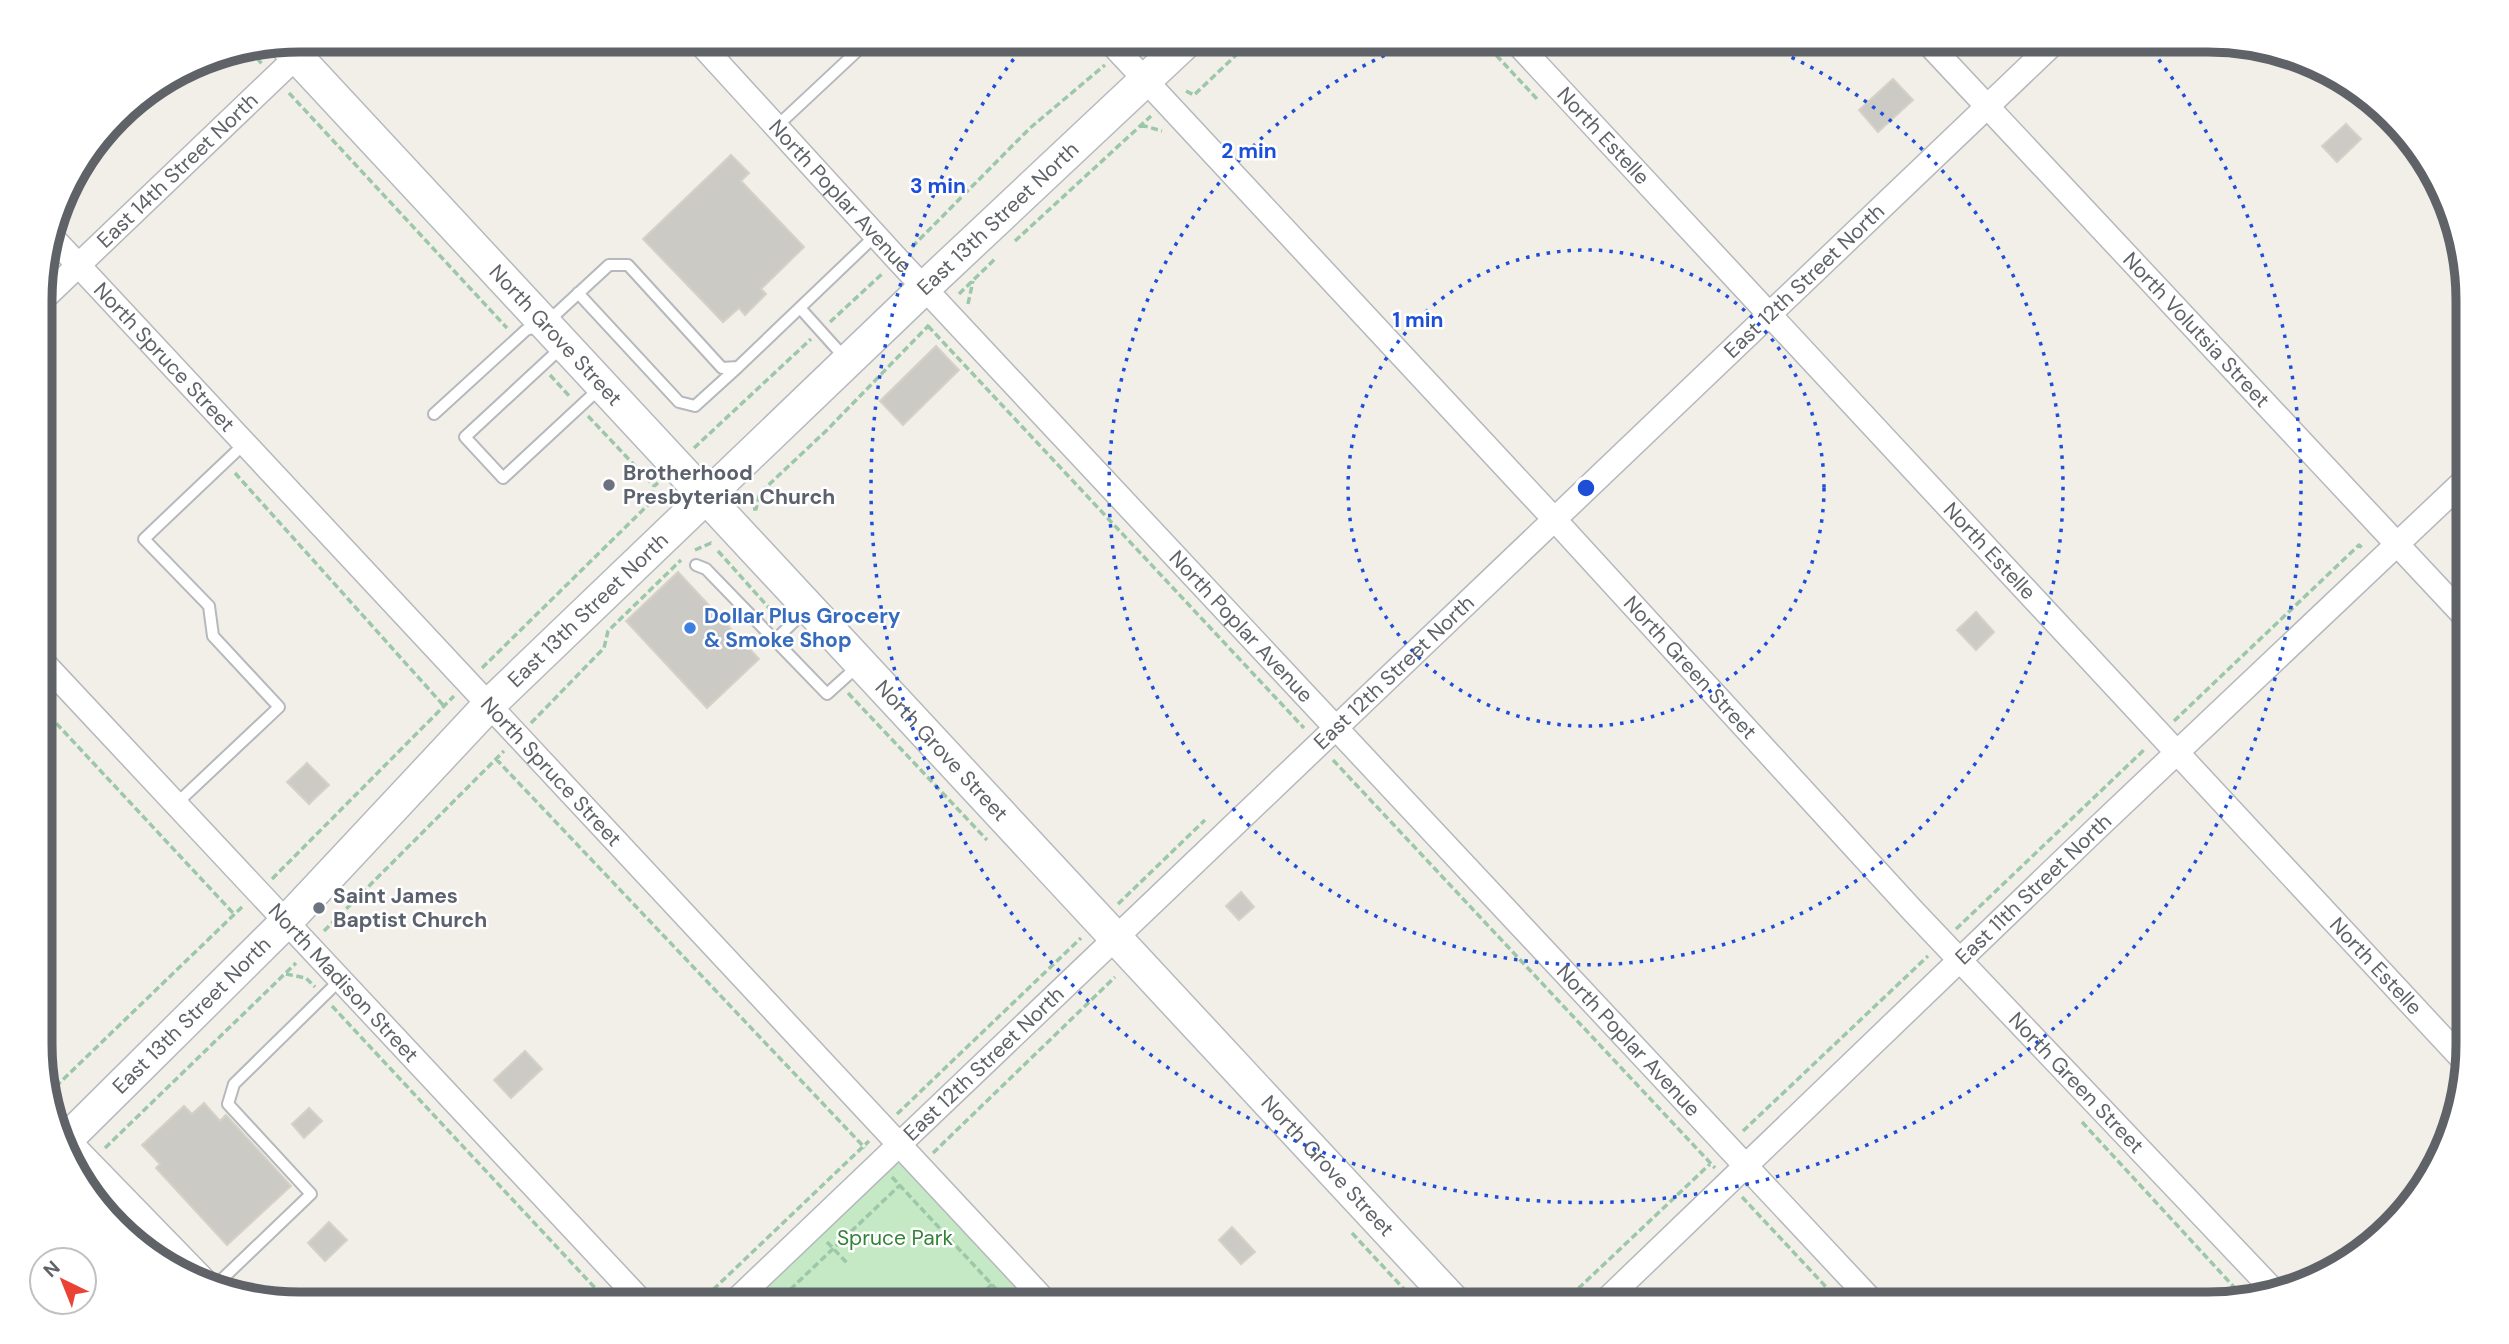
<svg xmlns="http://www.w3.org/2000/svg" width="2509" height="1344" font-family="'DM Sans',sans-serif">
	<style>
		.green { fill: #c5e8c5 }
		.building { fill: #cccac5; stroke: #d6d1c6; stroke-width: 2 }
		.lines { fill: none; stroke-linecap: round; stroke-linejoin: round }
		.lane-casing { stroke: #b5b8bc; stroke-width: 14 }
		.street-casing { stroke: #b5b8bc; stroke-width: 26 }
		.secondary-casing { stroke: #b6babf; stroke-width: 35 }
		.path { stroke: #9cc7a9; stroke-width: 3.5; stroke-dasharray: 7 3.5; stroke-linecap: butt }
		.lane { stroke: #fff; stroke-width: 10 }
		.street { stroke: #fff; stroke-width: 23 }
		.secondary { stroke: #fff; stroke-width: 32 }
		.ring { fill: none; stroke: #1d4ed8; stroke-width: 3.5; stroke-dasharray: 3.5 7 }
		.worship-dot { fill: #6b7280; stroke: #fff; stroke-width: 2.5 }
		.shop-dot { fill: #3f7fe0; stroke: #fff; stroke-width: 2.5 }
		.labels { text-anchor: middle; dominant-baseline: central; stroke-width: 5; stroke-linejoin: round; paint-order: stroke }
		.street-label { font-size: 21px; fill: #5f6368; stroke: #fff }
		.worship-label { font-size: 21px; font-weight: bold; fill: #5b616d; stroke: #fff; text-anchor: start }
		.shop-label { font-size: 21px; font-weight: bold; fill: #366cbe; stroke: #fff; text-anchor: start }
		.park-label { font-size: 21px; fill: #348238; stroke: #fff }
		.rim { fill: none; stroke: #5f6368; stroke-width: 9 }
		.centre { fill: #1d4ed8; stroke: #fff; stroke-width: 3.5 }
		.ring-label { font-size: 21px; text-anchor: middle; font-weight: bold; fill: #1d4ed8; stroke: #fff; stroke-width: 5; stroke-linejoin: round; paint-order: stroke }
	</style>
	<rect width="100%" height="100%" fill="#f1efe8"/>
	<path class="green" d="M 901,1143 L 1048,1304 L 732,1304 Z"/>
	<path class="building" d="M 1893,79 L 1913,100 L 1878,132 L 1859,110 Z
		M 2346,124 L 2361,139 L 2337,162 L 2322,146 Z
		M 731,155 L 749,173 L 741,181 L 804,247 L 761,289 L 766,294 L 745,315 L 739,308 L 723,322 L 643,239 Z
		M 936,346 L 959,370 L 903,425 L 880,401 Z
		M 678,572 L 759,659 L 707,708 L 626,621 Z
		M 1976,612 L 1994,632 L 1976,650 L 1957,630 Z
		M 307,763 L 329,785 L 309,804 L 287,782 Z
		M 1241,892 L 1254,907 L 1239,920 L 1226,906 Z
		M 525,1051 L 542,1069 L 511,1098 L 494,1080 Z
		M 204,1103 L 220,1121 L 226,1115 L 291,1186 L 227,1245 L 156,1168 L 160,1164 L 142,1145 L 184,1106 L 192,1114 Z
		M 309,1108 L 322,1121 L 304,1138 L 292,1124 Z
		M 329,1222 L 347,1240 L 325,1261 L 308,1243 Z
		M 1232,1227 L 1255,1252 L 1241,1264 L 1219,1240 Z"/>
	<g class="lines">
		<defs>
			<path id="lane" d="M 777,126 L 869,40
				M 578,293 L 679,402 L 695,406 L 738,367
				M 800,308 L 845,358
				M 561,348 L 465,437 L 503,478 L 600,388
				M 434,414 L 526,330 L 544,325 L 609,265 L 628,265 L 722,368 L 738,367 L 876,235
				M 696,565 L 706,569 L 827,694 L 858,666
				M 775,640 L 806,610
				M 176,804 L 279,707 L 213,636 L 209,606 L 144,539 L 244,444
				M 217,1284 L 311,1194 L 228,1104 L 234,1084 L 340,980"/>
			<g id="street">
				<path id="s1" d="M 697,40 L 898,260 L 1874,1303"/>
				<path id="s2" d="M 1108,40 L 1555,520 L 1914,912 L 2276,1293"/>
				<path id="s3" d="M 1514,40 L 2465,1062"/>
				<path id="s4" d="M 1925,40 L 2468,620"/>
				<path id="s5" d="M 53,238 L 1048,1304"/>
				<path id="s6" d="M 41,301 L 314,40"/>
				<path id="s7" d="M 42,661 L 644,1304"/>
				<path d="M 65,1137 L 205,1281"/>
				<path id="s8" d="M 1603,1303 L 2095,830 L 2467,478"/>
				<path id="s9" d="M 732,1304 L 2057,40"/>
			</g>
			<g id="secondary">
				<path id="s10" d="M 284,43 L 1455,1303"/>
				<path id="s11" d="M 66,1140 L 286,922 L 489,705 L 924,288 L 1188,40"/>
			</g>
		</defs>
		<use href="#lane" class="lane-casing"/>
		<use href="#street" class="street-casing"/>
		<use href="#secondary" class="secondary-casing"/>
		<path class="path" d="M 1482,40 L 1538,100
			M 250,50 L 262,64
			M 1186,91 L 1194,95 L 1252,40
			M 289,93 L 507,328
			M 1141,125 L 1162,131
			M 1015,241 L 1151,116
			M 912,247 L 1030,128 L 1105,65
			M 959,294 L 996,258
			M 968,304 L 973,281
			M 830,322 L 883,273
			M 928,326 L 1304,728
			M 550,375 L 571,398
			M 588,416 L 654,486
			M 694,448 L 811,339
			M 235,473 L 444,706
			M 753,509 L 756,509 L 760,493 L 827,430 L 929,325
			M 695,550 L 711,543 L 713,545
			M 718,551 L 778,618
			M 482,668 L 651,502 L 654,486 L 658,483
			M 848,693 L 987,840
			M 42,708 L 234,914
			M 2174,721 L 2359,545 L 2363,549
			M 531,723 L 604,648 L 608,631 L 681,560
			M 496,759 L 865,1148
			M 1333,760 L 1715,1168
			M 272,879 L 454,696
			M 1118,904 L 1205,820
			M 1956,929 L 2146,748
			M 324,931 L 504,751
			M 286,974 L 306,978 L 315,987
			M 332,1006 L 610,1304
			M 43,1074 L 55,1087
			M 2450,1078 L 2459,1087
			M 48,1094 L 243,906
			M 897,1114 L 1081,938
			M 2082,1122 L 2245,1299
			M 1743,1131 L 1928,956
			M 105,1148 L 296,963
			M 933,1153 L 1115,977
			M 892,1177 L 1010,1304
			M 1742,1197 L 1841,1303
			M 1352,1233 L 1417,1303
			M 827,1242 L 848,1264
			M 1067,1293 L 1077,1304
			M 1479,1294 L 1488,1303
			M 664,1297 L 670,1304
			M 1563,1303 L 1710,1164
			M 698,1304 L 869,1141
			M 775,1304 L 900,1185
			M 972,1304 L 992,1284"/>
		<use href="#lane" class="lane"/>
		<use href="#street" class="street"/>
		<use href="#secondary" class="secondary"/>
	</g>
	<g class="ring">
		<circle cx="1586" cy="488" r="238"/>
		<path d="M1753 41A477 477 0 1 1 1419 41"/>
		<path d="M2146 43A715 715 0 1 1 1026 43"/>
	</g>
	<g class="worship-dot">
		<circle cx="609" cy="485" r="7"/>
		<circle cx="319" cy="908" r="7"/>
	</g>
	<circle class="shop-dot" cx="690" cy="628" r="7"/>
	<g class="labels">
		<g class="street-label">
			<text stroke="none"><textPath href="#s3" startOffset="131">North Estelle</textPath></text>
			<text stroke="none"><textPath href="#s6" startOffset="189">East 14th Street North</textPath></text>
			<text stroke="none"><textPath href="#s1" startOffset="212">North Poplar Avenue</textPath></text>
			<text stroke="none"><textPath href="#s11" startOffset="1311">East 13th Street North</textPath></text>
			<text stroke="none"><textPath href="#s9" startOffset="1482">East 12th Street North</textPath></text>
			<text stroke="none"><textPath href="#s4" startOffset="397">North Volutsia Street</textPath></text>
			<text stroke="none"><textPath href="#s10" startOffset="399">North Grove Street</textPath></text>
			<text stroke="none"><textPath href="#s5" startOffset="163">North Spruce Street</textPath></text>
			<text stroke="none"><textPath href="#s3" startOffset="698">North Estelle</textPath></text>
			<text stroke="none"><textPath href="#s11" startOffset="744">East 13th Street North</textPath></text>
			<text stroke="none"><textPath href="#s1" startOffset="800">North Poplar Avenue</textPath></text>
			<text stroke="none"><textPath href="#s2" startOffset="856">North Green Street</textPath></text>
			<text stroke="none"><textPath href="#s9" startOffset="915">East 12th Street North</textPath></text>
			<text stroke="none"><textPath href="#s10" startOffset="966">North Grove Street</textPath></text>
			<text stroke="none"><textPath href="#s5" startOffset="730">North Spruce Street</textPath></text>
			<text stroke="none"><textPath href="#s8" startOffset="597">East 11th Street North</textPath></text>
			<text stroke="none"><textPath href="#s3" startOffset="1265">North Estelle</textPath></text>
			<text stroke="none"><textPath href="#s7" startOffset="441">North Madison Street</textPath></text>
			<text stroke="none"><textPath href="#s11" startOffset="177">East 13th Street North</textPath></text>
			<text stroke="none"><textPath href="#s1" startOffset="1367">North Poplar Avenue</textPath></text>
			<text stroke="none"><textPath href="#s9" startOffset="348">East 12th Street North</textPath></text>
			<text stroke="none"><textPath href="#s2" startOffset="1423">North Green Street</textPath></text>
			<text stroke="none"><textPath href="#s10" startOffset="1533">North Grove Street</textPath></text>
		</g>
		<g class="worship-label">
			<text x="623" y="473">Brotherhood<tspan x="623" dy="24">Presbyterian Church</tspan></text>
			<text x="333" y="896">Saint James<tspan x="333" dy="24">Baptist Church</tspan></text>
		</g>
		<g class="shop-label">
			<text x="704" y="616">Dollar Plus Grocery<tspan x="704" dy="24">&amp; Smoke Shop</tspan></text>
		</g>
		<g class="park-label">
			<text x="895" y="1238">Spruce Park</text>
		</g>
	</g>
	<path d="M0 0H2509V1344H0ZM300 52H2208A248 248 0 0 1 2456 300V1044A248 248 0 0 1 2208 1292H300A248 248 0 0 1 52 1044V300A248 248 0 0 1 300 52Z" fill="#fff" fill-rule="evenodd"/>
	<path class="rim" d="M300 52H2208A248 248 0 0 1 2456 300V1044A248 248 0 0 1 2208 1292H300A248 248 0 0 1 52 1044V300A248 248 0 0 1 300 52Z"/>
	<circle cx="1586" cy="488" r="10" class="centre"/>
	<g class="ring-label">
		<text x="1249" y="158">2 min</text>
		<text x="938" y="193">3 min</text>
		<text x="1418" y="327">1 min</text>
	</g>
	<g transform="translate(63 1281) rotate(317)"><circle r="33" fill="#ffffff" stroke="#bfc1c3" stroke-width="2"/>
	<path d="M0-5L12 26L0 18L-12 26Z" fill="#ea4335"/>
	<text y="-10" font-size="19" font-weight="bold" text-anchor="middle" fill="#5f6368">N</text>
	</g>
</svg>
